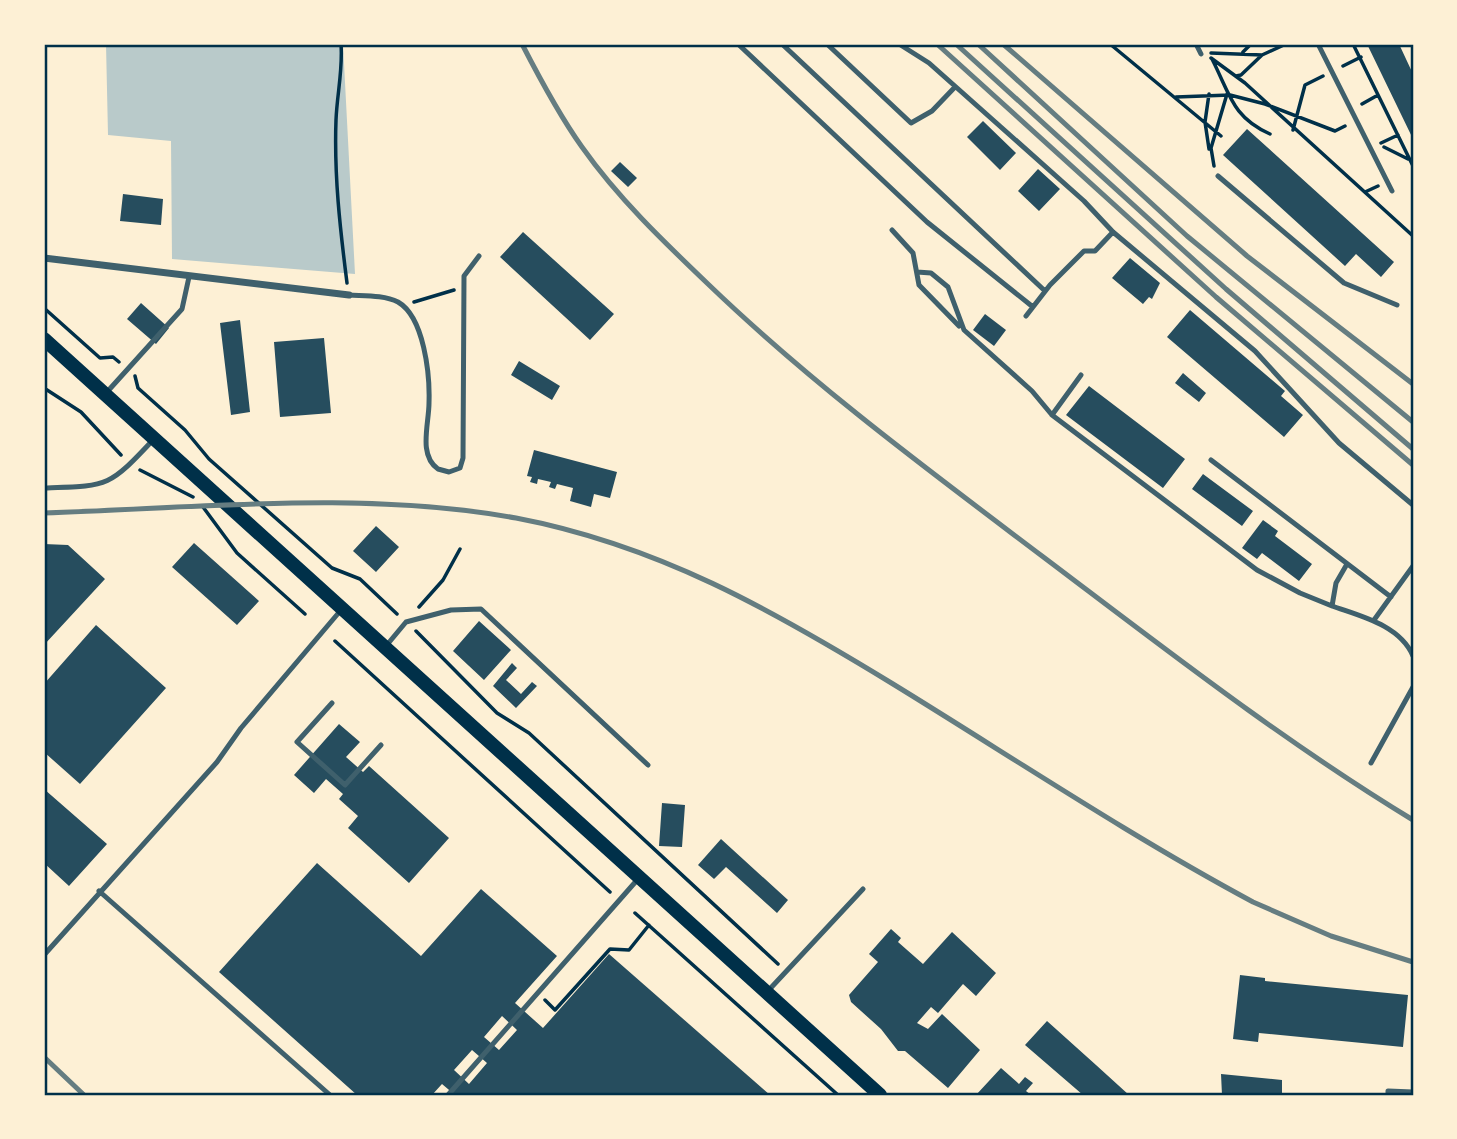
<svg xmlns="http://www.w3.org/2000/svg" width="1457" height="1139" font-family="'Roboto Condensed',sans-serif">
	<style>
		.green { fill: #b9caca }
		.building { fill: #264d5e; fill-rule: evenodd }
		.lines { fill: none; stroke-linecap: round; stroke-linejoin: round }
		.path { stroke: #003049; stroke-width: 3.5 }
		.service { stroke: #3f606c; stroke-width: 5 }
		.minor { stroke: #3f606c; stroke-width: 7 }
		.secondary { stroke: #003049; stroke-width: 14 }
		.rail { stroke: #657d81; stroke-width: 5 }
		.neatline { fill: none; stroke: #003049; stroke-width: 2.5 }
	</style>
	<rect width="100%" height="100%" fill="#fdf0d5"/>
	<path class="green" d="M 106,44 L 343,44 L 355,274 L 172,259 L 171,141 L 108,135 Z"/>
	<path class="building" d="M 1367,44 L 1399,44 L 1413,74 L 1413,139 Z
		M 983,121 L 1016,153 L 1000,170 L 967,137 Z
		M 1247,129 L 1394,262 L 1381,277 L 1356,254 L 1345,266 L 1223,155 Z
		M 620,162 L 637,178 L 628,187 L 611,171 Z
		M 1038,169 L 1060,189 L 1039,211 L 1018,191 Z
		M 123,194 L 163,199 L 161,225 L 120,221 Z
		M 523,232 L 614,314 L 590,340 L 500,257 Z
		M 1130,258 L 1160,283 L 1152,299 L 1149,297 L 1143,304 L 1112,278 Z
		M 141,303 L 169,328 L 156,344 L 127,319 Z
		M 1190,310 L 1285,391 L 1281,396 L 1303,415 L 1284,437 L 1167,337 Z
		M 985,314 L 1006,330 L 994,346 L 973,330 Z
		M 240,320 L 250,412 L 231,415 L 220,323 Z
		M 324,338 L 331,413 L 280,417 L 274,342 Z
		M 519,361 L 560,386 L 552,400 L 511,375 Z
		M 1183,373 L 1206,393 L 1199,402 L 1175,383 Z
		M 1089,386 L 1185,459 L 1163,488 L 1066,415 Z
		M 534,450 L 617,472 L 610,498 L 594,494 L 591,507 L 570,501 L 573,488 L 557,484 L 555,489 L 549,487 L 551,482 L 538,479 L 537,484 L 530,482 L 532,477 L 527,476 Z
		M 1203,474 L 1253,511 L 1242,526 L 1192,489 Z
		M 1263,520 L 1278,531 L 1275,536 L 1312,564 L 1299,581 L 1262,553 L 1257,559 L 1242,548 Z
		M 376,526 L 399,547 L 376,572 L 353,551 Z
		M 194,543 L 259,601 L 237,625 L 172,567 Z
		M 44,544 L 68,545 L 105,579 L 44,645 Z
		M 479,621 L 511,650 L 484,680 L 453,651 Z
		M 96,625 L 166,688 L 80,784 L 44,752 L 44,684 Z
		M 512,663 L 517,668 L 506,680 L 521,694 L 532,682 L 537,686 L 516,708 L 493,686 Z
		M 339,724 L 360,742 L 346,757 L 363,772 L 369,766 L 449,838 L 409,883 L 348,828 L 358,816 L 339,799 L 343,794 L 326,779 L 314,793 L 294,775 Z
		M 44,789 L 107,844 L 69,886 L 44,863 Z
		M 662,803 L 685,805 L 682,847 L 659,846 Z
		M 721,839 L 788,900 L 777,913 L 726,867 L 714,879 L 698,865 Z
		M 317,863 L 421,956 L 481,889 L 557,956 L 515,1003 L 543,1028 L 609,954 L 770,1095 L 455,1095 L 442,1084 L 432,1095 L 357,1095 L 219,972 ZM 502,1016 L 517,1030 L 499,1050 L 484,1037 ZM 472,1050 L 487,1063 L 469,1084 L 454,1070 Z
		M 891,929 L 901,938 L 898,942 L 923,964 L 952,932 L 996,973 L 976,996 L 963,984 L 938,1013 L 931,1007 L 917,1023 L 928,1029 L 942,1014 L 980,1050 L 948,1088 L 905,1051 L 898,1051 L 881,1029 L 851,1002 L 849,995 L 878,962 L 869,954 Z
		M 1240,975 L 1265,978 L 1265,981 L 1408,995 L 1403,1047 L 1259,1033 L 1258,1042 L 1233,1039 Z
		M 1047,1021 L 1096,1065 L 1129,1095 L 1083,1095 L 1025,1045 Z
		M 1001,1068 L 1019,1084 L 1025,1077 L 1033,1083 L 1026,1091 L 1031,1095 L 976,1095 Z
		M 1221,1074 L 1282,1080 L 1282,1095 L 1222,1095 Z"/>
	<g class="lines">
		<path class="path" d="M 341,44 C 343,70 337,94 336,120 C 334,175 340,228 347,283
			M 1110,44 L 1221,136
			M 1353,44 L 1413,166
			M 1243,52 L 1251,44
			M 1211,53 L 1262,55
			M 1211,58 L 1245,83 L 1413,236
			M 1212,59 C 1230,94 1232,117 1270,134
			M 1343,66 L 1361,57
			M 1236,76 L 1241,75 L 1262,55 L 1286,44
			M 1176,97 L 1230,95 L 1265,104 L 1335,131 L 1345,126
			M 1362,104 L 1378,95
			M 1293,130 L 1305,85 L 1323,76
			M 1381,143 L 1398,135
			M 1384,147 L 1408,159
			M 1209,149 L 1205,122 L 1209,94
			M 1214,166 L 1211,148 L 1227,94
			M 1365,192 L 1378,186
			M 414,302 L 454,290
			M 44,308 L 100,358 L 113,357 L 119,362
			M 135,376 L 138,388 L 185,430 L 209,459 L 332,568 L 360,579 L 397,614
			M 44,388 L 81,412 L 121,455
			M 140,470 L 193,497
			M 203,507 L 237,553 L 305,614
			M 419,607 L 443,580 L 460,549
			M 416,631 L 497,713 L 529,733 L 778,964
			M 335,641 L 610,892
			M 635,913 L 838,1095
			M 545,1000 L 555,1010 L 610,949 L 629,950 L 649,925"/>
		<path class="service" d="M 738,44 L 927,222 L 1033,307
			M 782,44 L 1045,291
			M 827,44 L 911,123 L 932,111 L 955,87
			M 899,44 L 929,63 L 1084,201 L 1113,232 L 1255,351 L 1339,443 L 1413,505
			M 1196,44 L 1201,54
			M 1318,44 L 1392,191
			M 1218,176 L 1344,283 L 1397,305
			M 892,230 L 913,253 L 919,285 L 959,326
			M 917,272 L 931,273 L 948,287 L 964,330 L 1032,391 L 1052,415 L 1257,570 L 1300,593 L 1332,606
			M 349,295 C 364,296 384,295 398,302 C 424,317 430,374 429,403 C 429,424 418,455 438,469 L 449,472 L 460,468 L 463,458 L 464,276 L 479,256
			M 1026,316 L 1050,285 L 1084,251 L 1095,251 L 1113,232
			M 107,392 L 182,309 L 189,277
			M 1052,415 L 1081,375
			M 1211,460 L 1391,597
			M 44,488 C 108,486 108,488 153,440
			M 1347,564 L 1336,583 L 1332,606 C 1360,616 1400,625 1413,656
			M 1374,620 L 1413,566
			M 386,646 L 406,622 L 451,610 L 481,609 L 648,765
			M 332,703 L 297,742 L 345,785 L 381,745
			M 1371,763 L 1413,687
			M 99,891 L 330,1095
			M 44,955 L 217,762 L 241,728 L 341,610
			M 767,992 L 863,889
			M 448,1095 L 638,879
			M 1388,1095 L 1388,1091 L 1413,1092"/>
		<path class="minor" d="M 44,258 L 349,295"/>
		<path class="secondary" d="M 44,339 L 880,1095"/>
		<path class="rail" d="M 522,44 C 540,79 559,115 582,147 C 618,198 663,241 708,284 C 812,384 927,469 1042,556 C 1164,648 1283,741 1413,820
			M 937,44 L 1216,297 L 1413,465
			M 956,44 L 1226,289 L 1413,449
			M 978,44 L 1187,236 L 1413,422
			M 1003,44 L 1247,256 L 1413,384
			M 44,513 C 200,508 361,490 516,518 C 658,545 772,610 893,684 C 1012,757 1130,836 1253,902 L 1331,936 L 1413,962
			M 44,1057 L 84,1095"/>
	</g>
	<rect width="1457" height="1139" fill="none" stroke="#fdf0d5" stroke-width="91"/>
	<rect x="46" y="46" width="1366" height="1048" class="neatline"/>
</svg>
